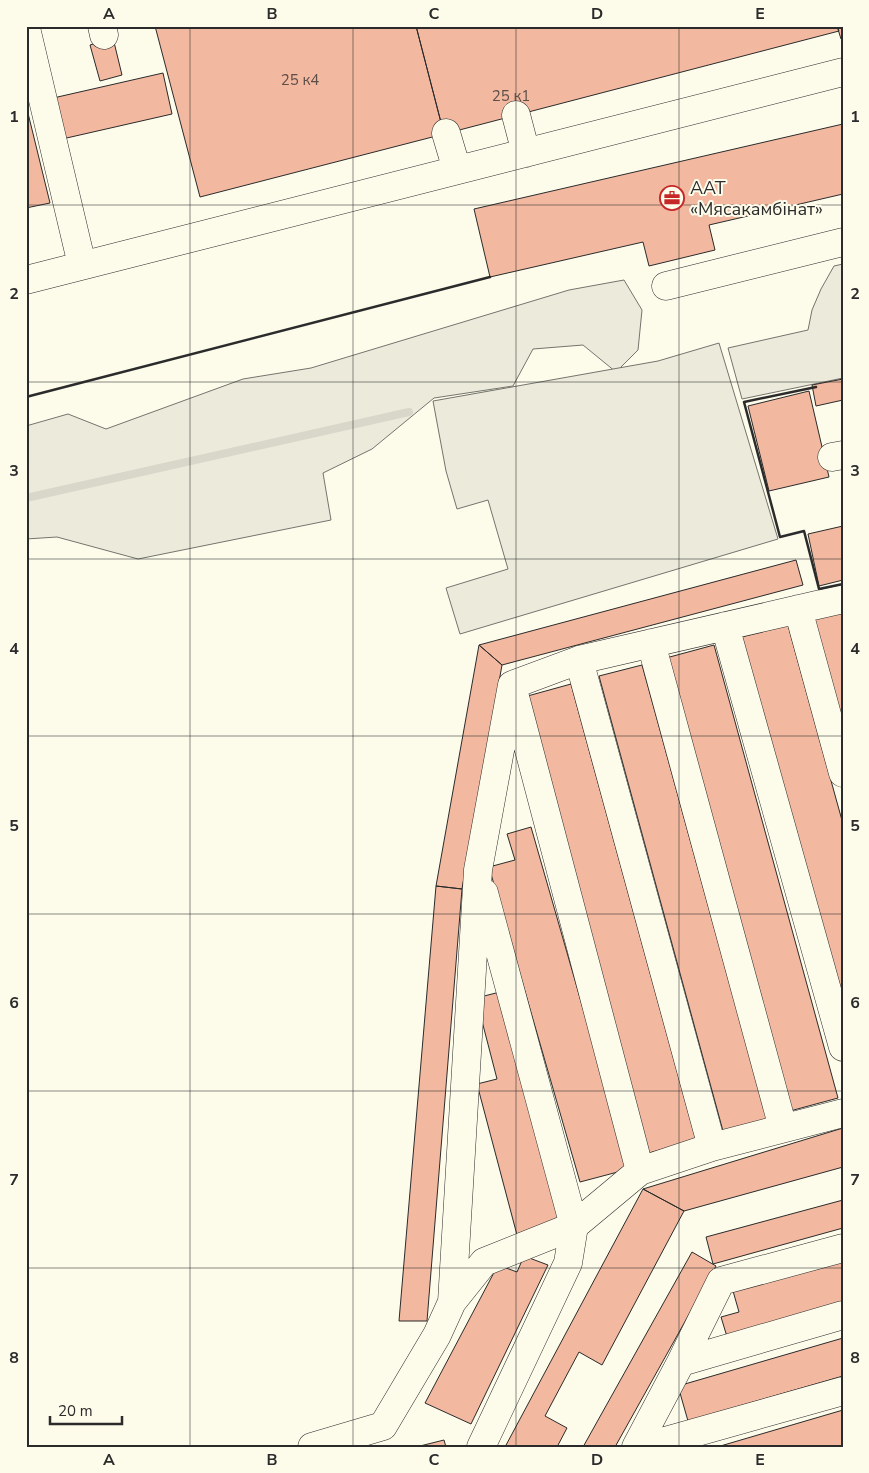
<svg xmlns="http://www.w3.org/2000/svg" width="869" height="1473" font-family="'Nunito Sans',sans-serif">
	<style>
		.green { fill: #ecebdb; stroke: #74746e }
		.parking { fill: #eceadb; stroke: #74746e }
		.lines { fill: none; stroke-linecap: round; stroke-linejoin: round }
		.stream { stroke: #d8d7c9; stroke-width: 8 }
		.building { fill: #f2b8a0; stroke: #2b2b2b }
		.minor-casing { stroke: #2b2b2b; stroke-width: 29 }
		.minor { stroke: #fdfbea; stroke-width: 28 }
		.wall { stroke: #2b2b2b; stroke-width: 2.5 }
		.grid { fill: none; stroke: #2b2b2b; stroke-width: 1; stroke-opacity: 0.55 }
		.labels { text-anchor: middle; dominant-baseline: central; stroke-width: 4; stroke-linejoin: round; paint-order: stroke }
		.number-label { font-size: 15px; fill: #5d4e48 }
		.poi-label { font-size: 18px; fill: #2b2b2b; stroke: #fdfbea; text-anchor: start }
		.neatline { fill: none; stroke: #2b2b2b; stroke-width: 2 }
		.grid-label { font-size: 16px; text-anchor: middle; font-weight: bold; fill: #2b2b2b }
	</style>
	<rect width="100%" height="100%" fill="#fdfbea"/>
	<path class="green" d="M 624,280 L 642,310 L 638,350 L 616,372 L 583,345 L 533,349 L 513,386 L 434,398 L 372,449 L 323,473 L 331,520 L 138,559 L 57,537 L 26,539 L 26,426 L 68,414 L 106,429 L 243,379 L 311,368 L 569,290 Z"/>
	<path class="parking" d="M 843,264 L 843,378 L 742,399 L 728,348 L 808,330 L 812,310 L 821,289 L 834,266 Z
		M 719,343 L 778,539 L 460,634 L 446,588 L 508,569 L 488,500 L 457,509 L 446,471 L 433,401 L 658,361 Z"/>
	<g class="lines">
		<path class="stream" d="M 26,498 L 409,412"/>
	</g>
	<path class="building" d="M 155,26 L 416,26 L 444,134 L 200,197 Z
		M 416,26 L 837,26 L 839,31 L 444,134 Z
		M 837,26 L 843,26 L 843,39 L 841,39 Z
		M 113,38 L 122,75 L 100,81 L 90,45 Z
		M 163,73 L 172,114 L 49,142 L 40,101 Z
		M 26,105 L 50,203 L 26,208 Z
		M 843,124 L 843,194 L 709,225 L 715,250 L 649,266 L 643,242 L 490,277 L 474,209 Z
		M 843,379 L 843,400 L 816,406 L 812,385 Z
		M 809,391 L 829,477 L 769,491 L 748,406 Z
		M 843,526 L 843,580 L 819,586 L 808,534 Z
		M 796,560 L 803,585 L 502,665 L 479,645 Z
		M 843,610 L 843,728 L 813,618 Z
		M 788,625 L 843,824 L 843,1009 L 741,637 Z
		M 479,645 L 502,665 L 462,889 L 436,886 Z
		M 714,645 L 838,1098 L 790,1111 L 666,658 Z
		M 642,665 L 767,1119 L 723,1131 L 599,676 Z
		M 571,684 L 696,1140 L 649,1153 L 524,697 Z
		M 531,827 L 629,1169 L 580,1182 L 489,867 L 515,860 L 507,834 Z
		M 436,886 L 462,889 L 427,1321 L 399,1321 Z
		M 500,992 L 560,1224 L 517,1235 L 477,1084 L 497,1079 L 476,998 Z
		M 843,1128 L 843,1167 L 684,1211 L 643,1189 Z
		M 643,1189 L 684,1211 L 602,1365 L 579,1352 L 545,1416 L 567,1428 L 557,1447 L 505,1447 Z
		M 843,1200 L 843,1228 L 713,1264 L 706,1237 Z
		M 692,1252 L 716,1266 L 615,1447 L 583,1447 Z
		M 524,1256 L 548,1265 L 471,1424 L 425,1403 L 498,1265 L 517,1272 Z
		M 843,1260 L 843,1307 L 728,1340 L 721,1317 L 739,1312 L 733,1291 Z
		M 843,1338 L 843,1376 L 688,1421 L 678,1386 Z
		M 843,1410 L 843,1447 L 717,1447 Z
		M 444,1440 L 446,1447 L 416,1447 Z"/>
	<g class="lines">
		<defs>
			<path id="minor" d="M 102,26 L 104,35
				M 26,28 L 82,265
				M 516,115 L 526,153
				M 446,133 L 457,170
				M 26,280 L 843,72
				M 666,286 L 843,242
				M 832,457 L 843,455
				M 798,609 L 843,773
				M 725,626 L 843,1047
				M 651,643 L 783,1128
				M 579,660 L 712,1147
				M 514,693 L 640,1171
				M 452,1302 L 478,870 L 512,685 L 579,660 L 843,599
				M 681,1362 L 843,1315
				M 312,1447 L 383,1426 L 437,1335 L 452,1302 L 484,1262 L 574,1226 L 640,1171 L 712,1147 L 843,1113
				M 481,1447 L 568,1263 L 574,1226 L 484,893
				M 636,1447 L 681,1362 L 721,1281 L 843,1248
				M 644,1447 L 843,1391"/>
		</defs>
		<use href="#minor" class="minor-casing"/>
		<use href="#minor" class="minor"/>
		<path class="wall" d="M 816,387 L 744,402 L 780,537 L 804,531 L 819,589 L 843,584
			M 26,397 L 490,277"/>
	</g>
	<path class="grid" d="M 190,26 L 190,1447M 353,26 L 353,1447M 516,26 L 516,1447M 679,26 L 679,1447M 26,205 L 843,205M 26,382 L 843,382M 26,559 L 843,559M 26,736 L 843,736M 26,914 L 843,914M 26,1091 L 843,1091M 26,1268 L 843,1268"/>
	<defs>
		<symbol id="office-ring" viewBox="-11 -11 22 22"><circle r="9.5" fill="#fdfbea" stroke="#c62828" stroke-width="1.5"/><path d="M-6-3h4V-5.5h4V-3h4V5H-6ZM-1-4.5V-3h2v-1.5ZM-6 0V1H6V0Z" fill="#c62828"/></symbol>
	</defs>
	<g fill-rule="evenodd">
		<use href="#office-ring" x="658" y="184" width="28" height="28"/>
	</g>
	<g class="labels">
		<g class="number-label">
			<text x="300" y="80">25 к4</text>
			<text x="511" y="96">25 к1</text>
		</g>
		<g class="poi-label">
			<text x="690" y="188">ААТ<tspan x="690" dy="21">«Мясакамбінат»</tspan></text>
		</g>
	</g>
	<rect width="869" height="1473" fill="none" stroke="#fdfbea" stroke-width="55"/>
	<path d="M50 1416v8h72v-8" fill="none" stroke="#2b2b2b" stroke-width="2.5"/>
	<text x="58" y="1416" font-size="15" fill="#2b2b2b" stroke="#fdfbea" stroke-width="4" paint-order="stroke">20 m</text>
	<rect x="28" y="28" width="814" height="1418" class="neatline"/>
	<g class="grid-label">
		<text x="109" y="19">A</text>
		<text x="272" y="19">B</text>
		<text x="434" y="19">C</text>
		<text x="597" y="19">D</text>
		<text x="760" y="19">E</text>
		<text x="14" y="122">1</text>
		<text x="855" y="122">1</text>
		<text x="14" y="299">2</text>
		<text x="855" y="299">2</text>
		<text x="14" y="476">3</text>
		<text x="855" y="476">3</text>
		<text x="14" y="654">4</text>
		<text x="855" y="654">4</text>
		<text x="14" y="831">5</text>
		<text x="855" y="831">5</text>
		<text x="14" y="1008">6</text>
		<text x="855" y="1008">6</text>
		<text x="14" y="1185">7</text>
		<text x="855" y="1185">7</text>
		<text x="14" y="1363">8</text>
		<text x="855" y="1363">8</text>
		<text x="109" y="1465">A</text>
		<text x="272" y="1465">B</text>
		<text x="434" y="1465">C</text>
		<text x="597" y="1465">D</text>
		<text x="760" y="1465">E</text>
	</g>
</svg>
